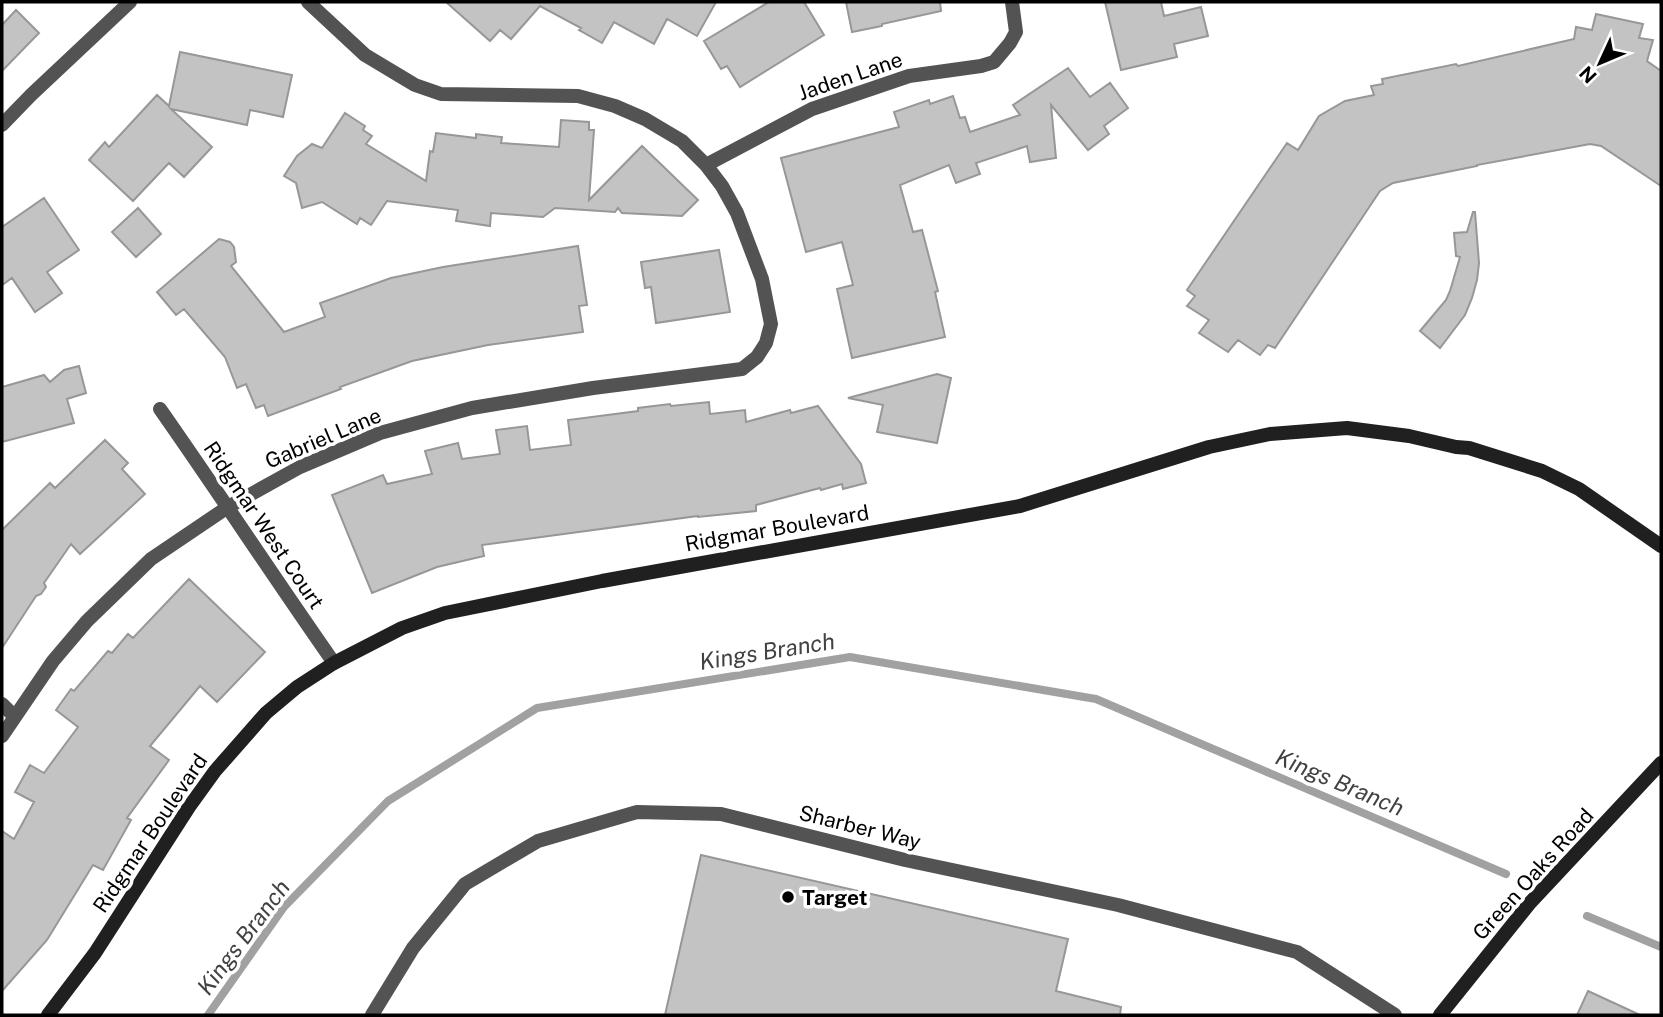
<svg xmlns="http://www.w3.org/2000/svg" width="1663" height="1017" font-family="'Public Sans',sans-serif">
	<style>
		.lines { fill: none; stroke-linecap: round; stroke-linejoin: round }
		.stream { stroke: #a1a1a1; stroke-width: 8 }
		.building { fill: #c3c3c3; stroke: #979797; stroke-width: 2 }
		.street { stroke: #535353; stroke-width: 14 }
		.secondary { stroke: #202020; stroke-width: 14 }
		.poi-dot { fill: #000; stroke: #fff; stroke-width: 2.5 }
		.labels { text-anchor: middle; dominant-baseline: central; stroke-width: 7; stroke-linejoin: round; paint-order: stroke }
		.street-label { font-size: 21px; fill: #000; stroke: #fff }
		.poi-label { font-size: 21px; font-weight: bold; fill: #000; stroke: #fff; text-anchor: start }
		.water-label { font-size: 23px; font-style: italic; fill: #424242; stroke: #fff }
	</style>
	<rect width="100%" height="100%" fill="#fff"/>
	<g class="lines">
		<path class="stream" d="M 1587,916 L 1661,947
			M 208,1015 L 284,907 L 388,801 L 537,708 L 850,657 L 1096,699 L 1506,874"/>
	</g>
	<path class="building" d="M 446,2 L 716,2 L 697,36 L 667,19 L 654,44 L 614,22 L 602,43 L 579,30 L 581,28 L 540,6 L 511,39 L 500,30 L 490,41 Z
		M 769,2 L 804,2 L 824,35 L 740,87 L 727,66 L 721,69 L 704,41 Z
		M 846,2 L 940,2 L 941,11 L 882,24 L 882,26 L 852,32 Z
		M 1105,2 L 1161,2 L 1164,16 L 1201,7 L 1208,36 L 1174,44 L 1177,57 L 1121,70 Z
		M 16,10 L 39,33 L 2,71 L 2,25 Z
		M 1596,14 L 1643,24 L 1639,38 L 1653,40 L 1647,61 L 1661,71 L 1661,186 L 1601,146 L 1590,144 L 1477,165 L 1477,166 L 1393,183 L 1380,191 L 1275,348 L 1268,345 L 1260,355 L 1238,340 L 1228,352 L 1199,333 L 1209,320 L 1187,306 L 1195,296 L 1187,290 L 1287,143 L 1298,150 L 1319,116 L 1345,101 L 1374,95 L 1371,86 L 1383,84 L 1382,79 L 1456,64 L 1458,66 L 1574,39 L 1576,27 L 1592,30 Z
		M 180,52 L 292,75 L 283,117 L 250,110 L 247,125 L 171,109 L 212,147 L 184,177 L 169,163 L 133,201 L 89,160 L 105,142 L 109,147 L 157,95 L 169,106 Z
		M 1068,68 L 1090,97 L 1110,83 L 1128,108 L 1104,126 L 1109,134 L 1088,150 L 1051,105 L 1056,158 L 1030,162 L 1027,146 L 976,163 L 980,174 L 956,183 L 949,165 L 900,185 L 913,232 L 922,230 L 938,291 L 935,292 L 945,337 L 852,358 L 837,289 L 853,285 L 842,242 L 806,252 L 781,158 L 899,127 L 894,112 L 929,100 L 930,104 L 953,96 L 960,118 L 965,117 L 970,132 L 1020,115 L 1013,105 Z
		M 345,113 L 365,126 L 363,130 L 372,136 L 366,144 L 426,181 L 430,151 L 433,152 L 436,133 L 476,138 L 476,134 L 502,137 L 501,143 L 559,147 L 561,120 L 589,122 L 589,130 L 594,130 L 589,200 L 642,146 L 698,200 L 682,216 L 622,213 L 618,208 L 615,212 L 555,208 L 543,217 L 491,213 L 490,226 L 456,221 L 458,210 L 387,201 L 371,225 L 360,218 L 357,224 L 322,202 L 302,208 L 296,183 L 284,176 L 297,156 L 312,144 L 322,148 Z
		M 44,198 L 79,250 L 47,272 L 62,293 L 35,312 L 12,278 L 2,285 L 2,227 Z
		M 138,208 L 161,234 L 136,257 L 112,232 Z
		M 1473,212 L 1475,212 L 1479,263 L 1477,280 L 1472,298 L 1465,315 L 1440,348 L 1420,331 L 1446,300 L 1450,291 L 1460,257 L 1456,256 L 1454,233 L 1467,232 Z
		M 219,239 L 230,242 L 234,247 L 236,262 L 231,266 L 284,332 L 325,317 L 320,303 L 391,278 L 443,267 L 578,246 L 587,305 L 579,306 L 583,332 L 488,345 L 412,361 L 340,387 L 341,389 L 268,416 L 264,405 L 256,408 L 246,384 L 237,388 L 225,357 L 184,309 L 176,315 L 157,292 Z
		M 719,250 L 730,312 L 656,323 L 651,287 L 645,288 L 641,262 Z
		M 79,366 L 86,393 L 67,399 L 74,423 L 2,442 L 2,387 L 44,375 L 50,382 L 64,370 Z
		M 937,374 L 951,378 L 937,443 L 877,432 L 883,405 L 848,398 Z
		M 709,402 L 710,414 L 745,410 L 746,422 L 790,410 L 791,413 L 818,406 L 861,464 L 866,483 L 843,489 L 842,484 L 821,490 L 820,488 L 756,505 L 756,511 L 698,517 L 698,516 L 482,545 L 484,556 L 437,567 L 372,593 L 332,495 L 383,475 L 387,484 L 432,474 L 425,451 L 458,443 L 462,459 L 500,454 L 496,430 L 527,426 L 530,450 L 571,445 L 568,420 L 638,411 L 638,408 L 670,404 L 671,406 Z
		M 105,440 L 128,463 L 122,469 L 145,494 L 80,554 L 71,544 L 44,583 L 46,587 L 41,594 L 36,596 L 2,648 L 2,530 L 50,483 L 55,488 Z
		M 189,579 L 265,652 L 217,702 L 200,686 L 150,746 L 169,760 L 127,818 L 131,820 L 103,870 L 93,865 L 47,940 L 2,991 L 2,831 L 14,839 L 34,802 L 15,792 L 30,765 L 44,773 L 78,727 L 56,710 L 71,689 L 74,691 L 108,651 L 112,653 L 128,634 L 133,638 Z
		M 701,855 L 1068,939 L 1056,991 L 1121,1007 L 1120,1015 L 665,1015 Z
		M 1588,991 L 1640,1015 L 1577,1015 Z"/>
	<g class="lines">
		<path class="street" d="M 2,125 L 31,95 L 130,2
			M 706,165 L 812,109 L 909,76 L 981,66 L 994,62 L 1010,43 L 1016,32 L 1012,2
			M 160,409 C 219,493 275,579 334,663
			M 2,704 L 14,716
			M 2,736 L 53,661 L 87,621 L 151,559 L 228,507 L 300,467 L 380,433 L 472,408 L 593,388 L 742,369 L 757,357 L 766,343 L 771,324 L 762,279 L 737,213 L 722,186 L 706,165 L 682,141 L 645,119 L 615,106 L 578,96 L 441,94 L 415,85 L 365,55 L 308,2
			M 372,1015 L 413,948 L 465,884 L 538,841 L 637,812 L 721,814 L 905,860 L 1118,905 L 1297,952 L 1395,1015"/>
		<path class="secondary" d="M 48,1015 L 95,953 L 189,807 L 215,771 L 266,713 L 297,687 L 334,663 L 402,628 L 445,613 L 602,581 L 1020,506 L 1209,447 L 1270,434 L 1347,428 L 1409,436 L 1456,447 L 1469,448 L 1542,471 L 1579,489 L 1661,546
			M 1440,1015 L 1529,904 L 1661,763"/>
	</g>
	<circle class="poi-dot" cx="788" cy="897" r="7"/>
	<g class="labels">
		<g class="street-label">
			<text transform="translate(850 76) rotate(-19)">Jaden Lane</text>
			<text transform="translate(323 438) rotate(-23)">Gabriel Lane</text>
			<text transform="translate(264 525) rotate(56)">Ridgmar West Court</text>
			<text transform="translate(777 528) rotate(-10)">Ridgmar Boulevard</text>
			<text transform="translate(860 827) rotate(14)">Sharber Way</text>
			<text transform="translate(150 833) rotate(-56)">Ridgmar Boulevard</text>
			<text transform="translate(1533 874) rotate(-48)">Green Oaks Road</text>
		</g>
		<g class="poi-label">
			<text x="802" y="897">Target</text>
		</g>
		<g class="water-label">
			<text transform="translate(767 651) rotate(-9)">Kings Branch</text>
			<text transform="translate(1340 782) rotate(23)">Kings Branch</text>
			<text transform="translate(243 937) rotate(-53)">Kings Branch</text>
		</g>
	</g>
	<rect width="1663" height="1017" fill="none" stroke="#000000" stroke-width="7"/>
	<g transform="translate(1600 63) rotate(226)" stroke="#ffffff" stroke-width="5" paint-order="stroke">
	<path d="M0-5L12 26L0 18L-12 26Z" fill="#000000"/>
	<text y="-10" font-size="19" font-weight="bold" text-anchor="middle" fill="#000000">N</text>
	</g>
</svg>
